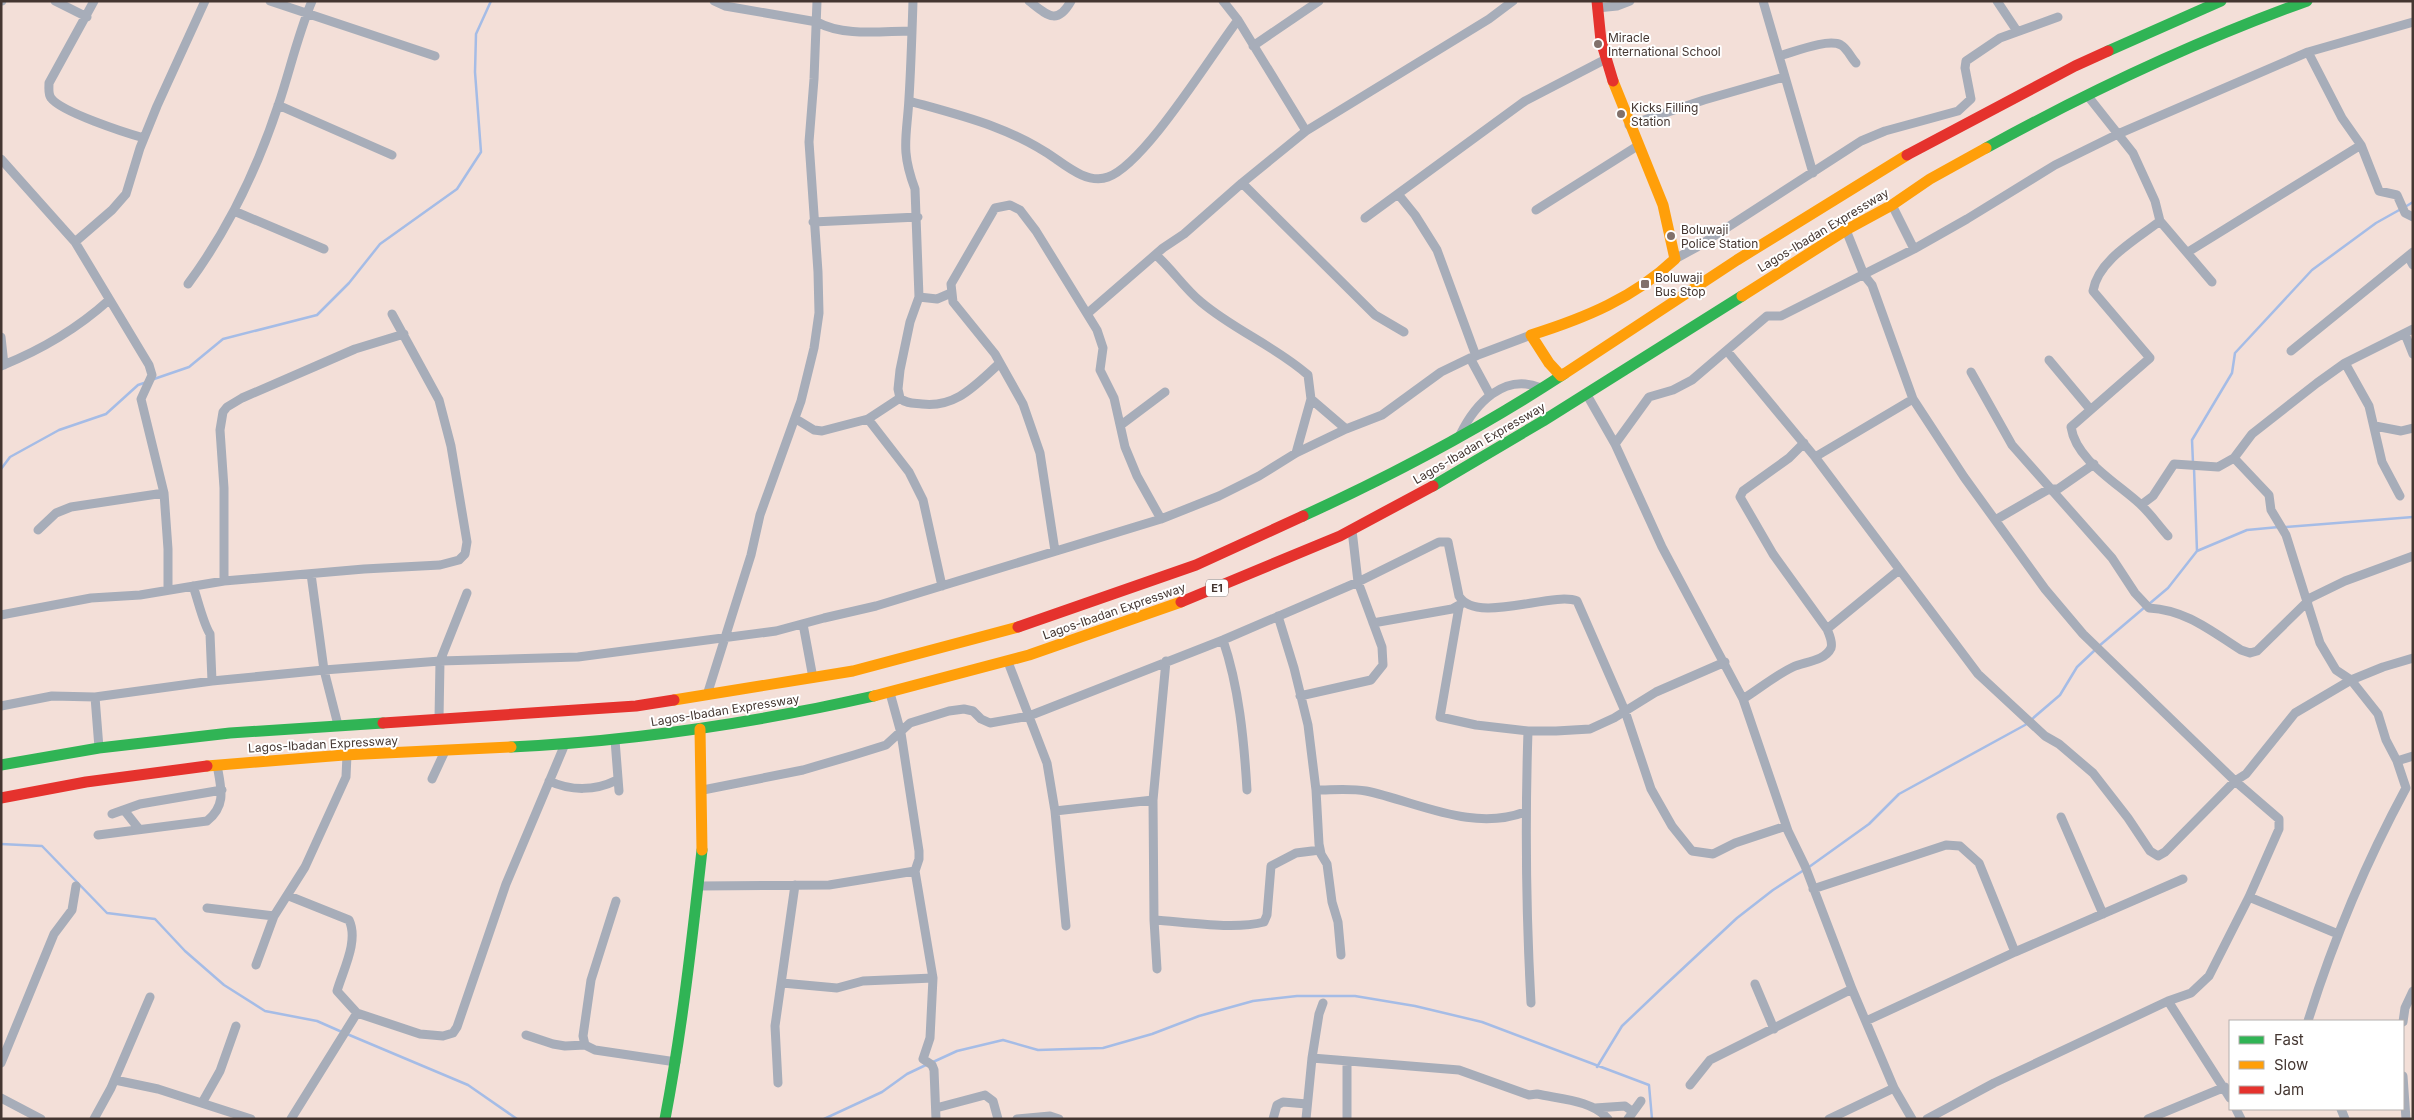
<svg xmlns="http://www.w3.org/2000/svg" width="2414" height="1120" font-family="Inter,sans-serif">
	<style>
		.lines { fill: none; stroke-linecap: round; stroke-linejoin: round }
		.stream { stroke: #a5bce6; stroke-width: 2.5 }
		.street { stroke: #a7adb9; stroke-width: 9 }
		.fast { stroke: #30b455; stroke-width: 11 }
		.slow { stroke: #ff9f0a; stroke-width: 11 }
		.jam { stroke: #e5322d; stroke-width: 11 }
		.poi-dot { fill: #81716b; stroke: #fff; stroke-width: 2 }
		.labels { text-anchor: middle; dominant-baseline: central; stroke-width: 4; stroke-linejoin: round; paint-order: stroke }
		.shield { fill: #fff; stroke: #7c726f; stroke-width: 1 }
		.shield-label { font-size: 11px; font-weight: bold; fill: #443631 }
		.poi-label { font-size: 12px; fill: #443631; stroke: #fff; text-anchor: start }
		.street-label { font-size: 12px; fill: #443631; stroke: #fff }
	</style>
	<rect width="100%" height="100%" fill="#f3dfd8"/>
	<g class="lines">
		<path class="stream" d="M 2405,207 L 2413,202
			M 154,379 L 189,367 L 223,339 L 317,315 L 349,283 L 380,244 L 457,189 L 481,152 L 475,72 L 476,34 L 491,1
			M 2193,463 L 2192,440 L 2232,373 L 2235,353 L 2312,270 L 2376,223 L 2401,209
			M 1,469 L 10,457 L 59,430 L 106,414 L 138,385 L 147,382
			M 2285,527 L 2413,517
			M 2197,551 L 2247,530 L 2279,527
			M 2149,604 L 2168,588 L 2197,551 L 2194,468
			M 2099,646 L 2145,607
			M 1,844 L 42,846 L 107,913 L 155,919 L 185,951 L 224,985 L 265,1011 L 317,1021 L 342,1032
			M 1809,867 L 1869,824 L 1899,794 L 2025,725 L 2060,695 L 2077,667 L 2095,650
			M 347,1034 L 468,1085 L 517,1119
			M 933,1062 L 957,1051 L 1003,1040 L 1038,1050 L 1103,1048 L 1152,1034 L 1199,1016 L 1253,1001 L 1297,996 L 1355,996 L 1415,1006 L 1482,1022 L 1649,1085 L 1652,1119
			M 1597,1067 L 1622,1026 L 1663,987 L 1737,918 L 1773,890 L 1804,870
			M 824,1119 L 882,1092 L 907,1074 L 928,1064"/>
		<path class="street" d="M 1,1 L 2,1
			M 55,1 L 87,17
			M 94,1 L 49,83 C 49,89 48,94 51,98 C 61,112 126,133 144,138
			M 270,1 L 435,56
			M 714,1 L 725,6 L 817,22 C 844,37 882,31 912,31
			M 1029,1 C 1047,15 1057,26 1071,1
			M 1223,1 L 1238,20 L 1306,131
			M 1763,1 L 1813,173
			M 1997,1 L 2017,31
			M 1597,8 L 1617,6 L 1630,1
			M 1253,46 L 1319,1
			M 2308,52 L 2342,118 L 2361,145 L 2379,191 L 2397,195 L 2405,213 L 2413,217
			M 1779,56 C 1794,52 1828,38 1841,45 C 1847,48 1851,58 1856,63
			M 2087,95 L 2133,153 L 2155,201 L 2160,221 L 2212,282
			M 909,101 C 963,116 1010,127 1056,159 C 1070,169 1090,184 1108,177 C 1145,164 1211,55 1238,20
			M 278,105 L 392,155
			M 1629,125 L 1704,100 L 1784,77
			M 1,159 L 75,242 L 149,365 L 152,375 L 141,399 L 164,493 L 168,549 L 168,589
			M 1242,183 L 1375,315 L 1404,332
			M 1398,194 L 1415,215 L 1437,250 L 1476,356
			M 1892,205 L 1914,249
			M 1536,210 L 1639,145
			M 234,211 L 324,249
			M 1365,218 L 1525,101 L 1606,59
			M 2160,221 C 2137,239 2098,260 2093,291 L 2150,358 L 2071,427 C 2076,460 2116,482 2140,504 C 2150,513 2159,526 2168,536
			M 813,222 L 918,217
			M 1846,230 L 1864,275 L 1872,285 L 1913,399 L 1964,477 L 2045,589 L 2083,634 L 2235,781 L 2279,819 L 2279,829 L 2249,897 L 2209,976 L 2191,993 L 2168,1001 L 1994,1083 L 1927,1119
			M 75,242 L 112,210 L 126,194 L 140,148 L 157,106 L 205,1
			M 2188,252 L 2361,145
			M 1156,255 C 1172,269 1184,288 1201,302 C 1234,330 1275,346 1308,375 L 1311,399 L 1296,453
			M 2408,256 L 2413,265
			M 1675,259 L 1697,247 L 1861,141 L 1885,131 L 1958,111 L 1971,99 L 1965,68 L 1966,61 L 2000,38 L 2058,17
			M 188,284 C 228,230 258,167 279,103 C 290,70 298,34 312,1
			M 919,297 L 937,299 L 951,293
			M 1088,313 L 1163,248 L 1184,234 L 1242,183 L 1306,131 L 1489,19 L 1513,1
			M 2405,334 L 2413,354
			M 1,337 L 4,365
			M 1727,351 L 1815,457 L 1978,674 L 2045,736 L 2059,744 L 2093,773 L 2128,818 L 2150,851 L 2158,856 L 2165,852 L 2235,781 L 2246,774 L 2295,713 L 2351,680 L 2383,667 L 2413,658
			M 2291,351 L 2413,252
			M 1470,358 L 1490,395
			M 2049,360 L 2090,409
			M 2345,363 L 2369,406 L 2382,462 L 2400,496
			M 1,366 C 41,350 78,328 109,300
			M 1971,372 L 2012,445 L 2112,558 L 2135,593 L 2149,608 C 2186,610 2211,631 2241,650 L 2250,653 L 2257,651 L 2308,601
			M 1587,395 L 1615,444 L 1662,547 L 1743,699 L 1788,831 L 1805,866 L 1852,989 L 1894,1088 L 1912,1119
			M 900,398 L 898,389 L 900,370 L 910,322 L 919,297 L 915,189 C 900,149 907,137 909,98 C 911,66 912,33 913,1
			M 1311,399 L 1346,429
			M 796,419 L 814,430 L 822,431 L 868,419 L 900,398 C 906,404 914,403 922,404 C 957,408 976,384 1000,363
			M 868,419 L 909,472 L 923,500 L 942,586
			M 1121,425 L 1165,392
			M 2375,426 L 2401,431 L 2413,428
			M 1460,435 C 1475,404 1504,372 1541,388
			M 1615,444 L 1649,397 L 1673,390 L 1692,380 L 1767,316 L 1781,316 L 1914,249 L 1967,219 L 2055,165 L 2118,134 L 2308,52 L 2413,22
			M 1815,457 L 1913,399
			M 2234,458 L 2269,495 L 2271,510 L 2286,535 L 2320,643 L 2336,670 L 2351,680 L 2378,714 L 2386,740 L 2397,761
			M 2141,505 L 2153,496 L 2174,464 L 2218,467 L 2234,458 L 2252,434 L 2317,383 L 2345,363 L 2413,329
			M 1997,519 L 2049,489 L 2058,489 L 2094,464
			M 38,530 L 56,513 L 71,507 L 164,493
			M 1055,551 L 1040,453 L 1023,404 L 995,354 L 953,302 L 951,284 L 995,208 L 1010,205 L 1020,210 L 1036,231 L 1097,330 L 1103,348 L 1100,370 L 1114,398 L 1125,447 L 1137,476 L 1161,519
			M 311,574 L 324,670 L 338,725
			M 224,581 L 224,488 L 220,430 L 223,412 L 227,407 L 242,398 L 316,366 L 355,349 L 404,334
			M 193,586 C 198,600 203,623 210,634 L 212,681
			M 2308,599 L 2345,581 L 2413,556
			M 1459,607 L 1440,717 L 1476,725 L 1528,731 L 1556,731 L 1590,729 L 1614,718 L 1656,692 L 1725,662
			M 1,615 L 91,598 L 140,595 L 224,581 L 364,569 L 440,565 L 459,560 L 465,554 L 467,542 L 451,446 L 439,400 L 392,314
			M 1278,616 L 1294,668 L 1308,725 L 1316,790 L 1319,844 L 1321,854 L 1327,864 L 1332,902 L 1338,922 L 1341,955
			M 1373,623 L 1452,609 L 1463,603
			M 803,624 L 813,678
			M 1827,629 L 1899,570
			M 1223,640 C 1239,687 1244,740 1247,790
			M 1008,662 L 1047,763 L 1055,811 L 1066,926
			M 890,693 L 901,733 L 919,851 L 919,859 L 915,871 L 933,978 L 930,1038 L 923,1059 L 932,1065 L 934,1070 L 936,1119
			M 707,695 L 751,555 L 760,515 L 801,401 L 814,348 L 819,313 L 818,272 L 809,142 L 814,79 L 817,1
			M 1300,696 L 1371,680 L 1383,665 L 1382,647 L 1358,582 L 1352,530
			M 95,697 L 99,748
			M 1743,699 C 1759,689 1776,675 1793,667 C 1804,662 1825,661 1831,648 C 1833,642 1829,634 1827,629 L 1773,554 L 1740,497 L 1743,491 L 1789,458 L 1804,443
			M 1,706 L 52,696 L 95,697 L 212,681 L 324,670 L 440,661 L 578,657 L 776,631 L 824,618 L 876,606 L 1161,519 L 1219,496 L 1259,476 L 1296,453 L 1346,429 L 1382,415 L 1441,372 L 1470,358 L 1531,335
			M 439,719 L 440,661 L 467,593
			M 1528,731 C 1525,822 1526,912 1531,1003
			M 615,740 L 619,791
			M 432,779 L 445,751
			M 549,781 C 571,791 595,791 617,780
			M 703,790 L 803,770 L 854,755 L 886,745 L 910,723 L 949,711 L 964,709 L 973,711 L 981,719 L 990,723 L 1029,716 L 1223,640 L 1358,582 L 1439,542 L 1448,542 L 1459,596 C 1476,625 1553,591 1577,601 L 1625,711 L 1651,789 L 1672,826 L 1692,851 L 1713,854 L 1735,843 L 1786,826
			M 1316,790 C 1332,790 1350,788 1366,791 C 1418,802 1472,832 1525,812
			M 124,810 L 139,829
			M 1055,811 L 1153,800
			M 112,814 L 140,804 L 222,790
			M 2061,817 L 2103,914
			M 98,835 L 207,821 C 227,805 221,788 217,765
			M 699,886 L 829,885 L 915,871
			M 1813,889 L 1946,845 L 1960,846 L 1979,863 L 2015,952
			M 289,896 L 349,920 C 359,941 343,970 337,991 L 357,1013 L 420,1034 L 443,1036 L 453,1033 L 457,1027 L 506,884 L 565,744
			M 2249,897 L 2338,934
			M 207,908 L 274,916
			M 1154,920 C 1185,922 1235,930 1264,922 L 1267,915 L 1271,866 L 1296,853 L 1320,850
			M 256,965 L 274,916 L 305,867 L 346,777 L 347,755
			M 1157,969 L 1154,920 L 1153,800 L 1166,661
			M 782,983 L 837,988 L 863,981 L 933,978
			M 1755,984 L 1774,1029
			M 2168,1001 L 2230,1098
			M 1866,1021 L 2015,952 L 2183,879
			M 2308,1021 C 2333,941 2366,862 2406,788 L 2397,761 L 2413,756
			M 2403,1022 L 2405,1008 L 2413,991
			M 526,1035 L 553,1044 L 565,1046 L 585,1045 L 595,1050 L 676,1062
			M 585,1045 L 583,1036 L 591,980 L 616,901
			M 1312,1058 L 1459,1070 L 1529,1095 L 1537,1094 C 1559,1099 1593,1100 1608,1119
			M 1347,1061 L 1347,1119
			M 1,1063 L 54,934 L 72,910 L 76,886
			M 2403,1076 L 2406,1119
			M 115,1080 L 158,1089 L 251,1119
			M 778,1083 L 775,1026 L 795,885
			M 1690,1085 L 1710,1060 L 1852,989
			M 1,1098 L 41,1119
			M 202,1103 L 220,1071 L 236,1026
			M 936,1108 L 985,1095 L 993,1101 L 998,1119
			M 1595,1108 L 1625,1106 L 1633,1112
			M 2236,1109 L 2241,1119
			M 2341,1109 L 2345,1119
			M 94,1119 L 111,1088 L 150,997
			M 291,1119 L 357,1013
			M 1017,1119 L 1050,1116 L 1059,1119
			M 1273,1119 L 1277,1105 L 1283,1102 L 1307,1104
			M 1306,1119 L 1312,1058 L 1319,1014 L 1323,1003
			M 1628,1119 L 1641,1101
			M 1829,1119 L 1894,1088
			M 2148,1119 L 2225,1087"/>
		<path class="fast" d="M 2108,51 L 2221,1
			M 1986,148 C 2090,91 2196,41 2307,1
			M 1433,486 L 1543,421 L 1742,296
			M 1303,516 C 1393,475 1481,428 1564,374
			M 511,747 C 634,741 754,723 874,696
			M 1,765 L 99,748 L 230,733 L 383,723
			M 665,1119 C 682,1030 692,940 702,850"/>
		<path class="slow" d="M 1742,296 L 1846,230 L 1892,205 L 1930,179 L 1986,148
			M 1564,374 L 1737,260 L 1907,155
			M 1561,376 L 1549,363 L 1531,335 C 1585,318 1634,298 1675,259 L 1663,205 L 1613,81
			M 874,696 L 1029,655 L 1181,602
			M 674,700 L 853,671 L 1018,627
			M 700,729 L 702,850
			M 207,766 L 344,755 L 511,747"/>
		<path class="jam" d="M 1597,1 L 1601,41 L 1613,81
			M 1907,155 L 2075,66 L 2108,51
			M 1181,602 L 1340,536 L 1433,486
			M 1018,627 L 1196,565 L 1303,516
			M 383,723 L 636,706 L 674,700
			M 1,798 L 86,782 L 207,766"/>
	</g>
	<g class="poi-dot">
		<circle cx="1598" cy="44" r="5"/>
		<circle cx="1621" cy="114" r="5"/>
		<circle cx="1671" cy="236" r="5"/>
		<rect x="1640" y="279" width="10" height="10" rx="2.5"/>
	</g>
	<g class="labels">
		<rect class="shield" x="1206" y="579.5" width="22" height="17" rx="4"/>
		<g class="shield-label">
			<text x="1217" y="588">E1</text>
		</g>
		<g class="poi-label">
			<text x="1608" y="37">Miracle<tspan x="1608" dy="14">International School</tspan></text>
			<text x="1631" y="107">Kicks Filling<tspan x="1631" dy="14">Station</tspan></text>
			<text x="1681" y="229">Boluwaji<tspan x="1681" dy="14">Police Station</tspan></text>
			<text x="1655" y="277">Boluwaji<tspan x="1655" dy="14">Bus Stop</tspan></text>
		</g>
		<g class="street-label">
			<text transform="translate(1823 230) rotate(-31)">Lagos-Ibadan Expressway</text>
			<text transform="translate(1479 443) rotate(-30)">Lagos-Ibadan Expressway</text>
			<text transform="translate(1114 611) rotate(-19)">Lagos-Ibadan Expressway</text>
			<text transform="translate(725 710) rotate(-9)">Lagos-Ibadan Expressway</text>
			<text transform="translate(323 744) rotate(-3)">Lagos-Ibadan Expressway</text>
		</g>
	</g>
	<rect width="2414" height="1120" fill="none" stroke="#443631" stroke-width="5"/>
	<rect x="2229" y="1020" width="175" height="90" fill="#ffffff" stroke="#b4afad"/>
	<rect x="2239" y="1036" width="25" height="8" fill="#30b455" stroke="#b4afad"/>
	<text x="2274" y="1045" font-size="15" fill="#443631">Fast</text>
	<rect x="2239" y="1061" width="25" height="8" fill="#ff9f0a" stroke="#b4afad"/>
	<text x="2274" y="1070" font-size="15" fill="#443631">Slow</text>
	<rect x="2239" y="1086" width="25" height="8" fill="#e5322d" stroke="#b4afad"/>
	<text x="2274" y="1095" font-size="15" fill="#443631">Jam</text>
</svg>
